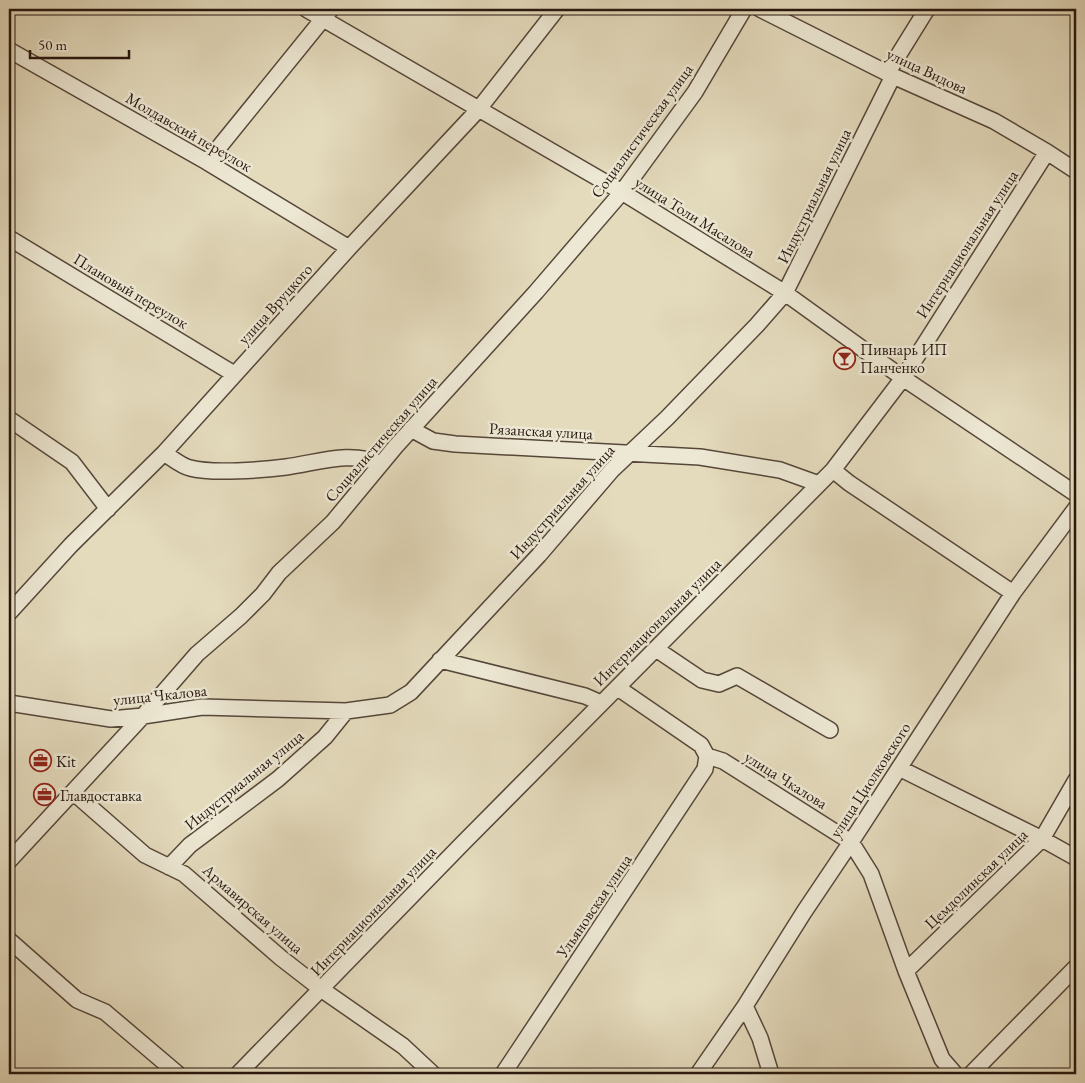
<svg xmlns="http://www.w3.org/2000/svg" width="1085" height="1083" font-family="'EB Garamond',serif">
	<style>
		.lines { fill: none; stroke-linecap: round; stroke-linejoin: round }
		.minor-casing { stroke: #56473a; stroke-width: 18 }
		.minor { stroke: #ede8d4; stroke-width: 15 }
		.labels { text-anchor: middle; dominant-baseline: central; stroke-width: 5; stroke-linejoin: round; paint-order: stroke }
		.street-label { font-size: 16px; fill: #27160f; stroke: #ede8d4 }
		.poi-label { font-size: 16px; fill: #27160f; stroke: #ede8d4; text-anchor: start }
	</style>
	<rect width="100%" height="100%" fill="#e4dbbd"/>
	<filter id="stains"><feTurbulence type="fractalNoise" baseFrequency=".004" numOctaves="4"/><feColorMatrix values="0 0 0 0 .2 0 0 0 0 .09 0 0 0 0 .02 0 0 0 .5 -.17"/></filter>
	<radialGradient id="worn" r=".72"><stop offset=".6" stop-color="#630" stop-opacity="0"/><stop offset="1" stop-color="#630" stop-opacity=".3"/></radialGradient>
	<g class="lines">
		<defs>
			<path id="minor" d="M 306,9 L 622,192 L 785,293 L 903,378 L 1076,494
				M 760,9 L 893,76 L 994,121 L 1047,152 L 1076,171
				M 9,50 L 207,162 L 349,248
				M 888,72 L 927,9
				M 207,162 L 331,9
				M 9,238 L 234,374
				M 9,419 L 72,462 L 108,509
				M 411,429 L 433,441 L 455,444 L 700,457 L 780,470 L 819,484
				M 164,453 C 172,458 181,466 190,468 C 212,474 263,470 286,467 C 317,463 350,450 381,464
				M 833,470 L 849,483 L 1013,593
				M 9,613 L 71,545 L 164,453 L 349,248 L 478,110 L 557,9
				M 656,649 L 702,680 L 719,684 L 737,676 L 830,730
				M 440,660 L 585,696 L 601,703
				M 618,688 L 701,745 L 707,756 L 723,761 L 851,842 L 871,874 L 906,971 L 942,1059 L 955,1074
				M 9,703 L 111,719 L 143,716 L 202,707 L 346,711 L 390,705 L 411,692 L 539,555 L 612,470 L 667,418 L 757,325 L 785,293 L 893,76
				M 899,768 L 1042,839 L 1076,858
				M 73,792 L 145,855 L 184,874 L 281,958 L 321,989 L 403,1046 L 433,1074
				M 9,861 L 143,716 L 197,654 L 241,616 L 263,594 L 279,573 L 333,522 L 396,446 L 536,292 L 622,192 L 695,92 L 744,9
				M 169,867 L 190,845 L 278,779 L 325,737 L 346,711
				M 9,940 L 77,1000 L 105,1012 L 178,1074
				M 906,971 L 1042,839 L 1076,780
				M 745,1006 L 760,1038 L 771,1074
				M 238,1074 L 463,843 L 833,470 L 903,378 L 1047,152
				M 503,1074 L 705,769 L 707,756
				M 698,1074 L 745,1006 L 804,912 L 851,842 L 1013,593 L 1076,508
				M 971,1074 L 1076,967"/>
		</defs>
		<use href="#minor" class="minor-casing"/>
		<use href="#minor" class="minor"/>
	</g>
	<defs>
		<symbol id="bar-ring" viewBox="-11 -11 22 22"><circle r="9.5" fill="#ede8d4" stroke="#8f2418" stroke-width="1.5"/><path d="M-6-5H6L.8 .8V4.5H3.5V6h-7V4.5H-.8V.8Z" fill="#8f2418"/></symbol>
		<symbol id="office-ring" viewBox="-11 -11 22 22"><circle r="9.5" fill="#ede8d4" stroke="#8f2418" stroke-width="1.5"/><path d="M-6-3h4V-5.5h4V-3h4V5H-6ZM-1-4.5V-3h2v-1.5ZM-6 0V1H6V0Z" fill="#8f2418"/></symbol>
	</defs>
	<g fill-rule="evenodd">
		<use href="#bar-ring" x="832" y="346" width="25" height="25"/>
		<use href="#office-ring" x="28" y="748" width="25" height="25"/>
		<use href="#office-ring" x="32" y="782" width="25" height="25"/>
	</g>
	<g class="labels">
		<g class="street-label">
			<text transform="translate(927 71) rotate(25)">улица Видова</text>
			<text transform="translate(642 131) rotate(-54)">Социалистическая улица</text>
			<text transform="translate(189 132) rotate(30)">Молдавский переулок</text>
			<text transform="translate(814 196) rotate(-64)">Индустриальная улица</text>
			<text transform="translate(695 217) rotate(32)">улица Толи Масалова</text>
			<text transform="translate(967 244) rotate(-57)">Интернациональная улица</text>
			<text transform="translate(131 291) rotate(31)">Плановый переулок</text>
			<text transform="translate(275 304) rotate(-48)">улица Вруцкого</text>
			<text transform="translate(541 431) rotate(3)">Рязанская улица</text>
			<text transform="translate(381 439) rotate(-49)">Социалистическая улица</text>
			<text transform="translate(562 502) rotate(-48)">Индустриальная улица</text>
			<text transform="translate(657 622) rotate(-45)">Интернациональная улица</text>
			<text transform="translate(160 695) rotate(-6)">улица Чкалова</text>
			<text transform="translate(244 780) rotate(-39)">Индустриальная улица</text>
			<text transform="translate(786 780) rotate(32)">улица Чкалова</text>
			<text transform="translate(870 780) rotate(-57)">улица Циолковского</text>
			<text transform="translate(976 879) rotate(-44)">Цемдолинская улица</text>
			<text transform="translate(594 906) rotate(-56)">Ульяновская улица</text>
			<text transform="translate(253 909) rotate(41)">Армавирская улица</text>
			<text transform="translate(373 911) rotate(-46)">Интернациональная улица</text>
		</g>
		<g class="poi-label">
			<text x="860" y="349">Пивнарь ИП<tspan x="860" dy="18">Панченко</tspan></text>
			<text x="56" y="761">Kit</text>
			<text x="60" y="795">Главдоставка</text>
		</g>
	</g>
	<rect width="1085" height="1083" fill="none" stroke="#e4dbbd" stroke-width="30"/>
	<rect x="10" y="10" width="1065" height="1063" fill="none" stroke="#27160f" stroke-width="2.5"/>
	<rect x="15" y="15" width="1055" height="1053" fill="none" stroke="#27160f"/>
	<path d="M30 50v8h99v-8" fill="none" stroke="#27160f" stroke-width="2.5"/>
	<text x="38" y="50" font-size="15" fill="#27160f" stroke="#ede8d4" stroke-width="4" paint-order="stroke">50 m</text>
	<rect width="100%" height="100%" filter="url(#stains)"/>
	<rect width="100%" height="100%" fill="url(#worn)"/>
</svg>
